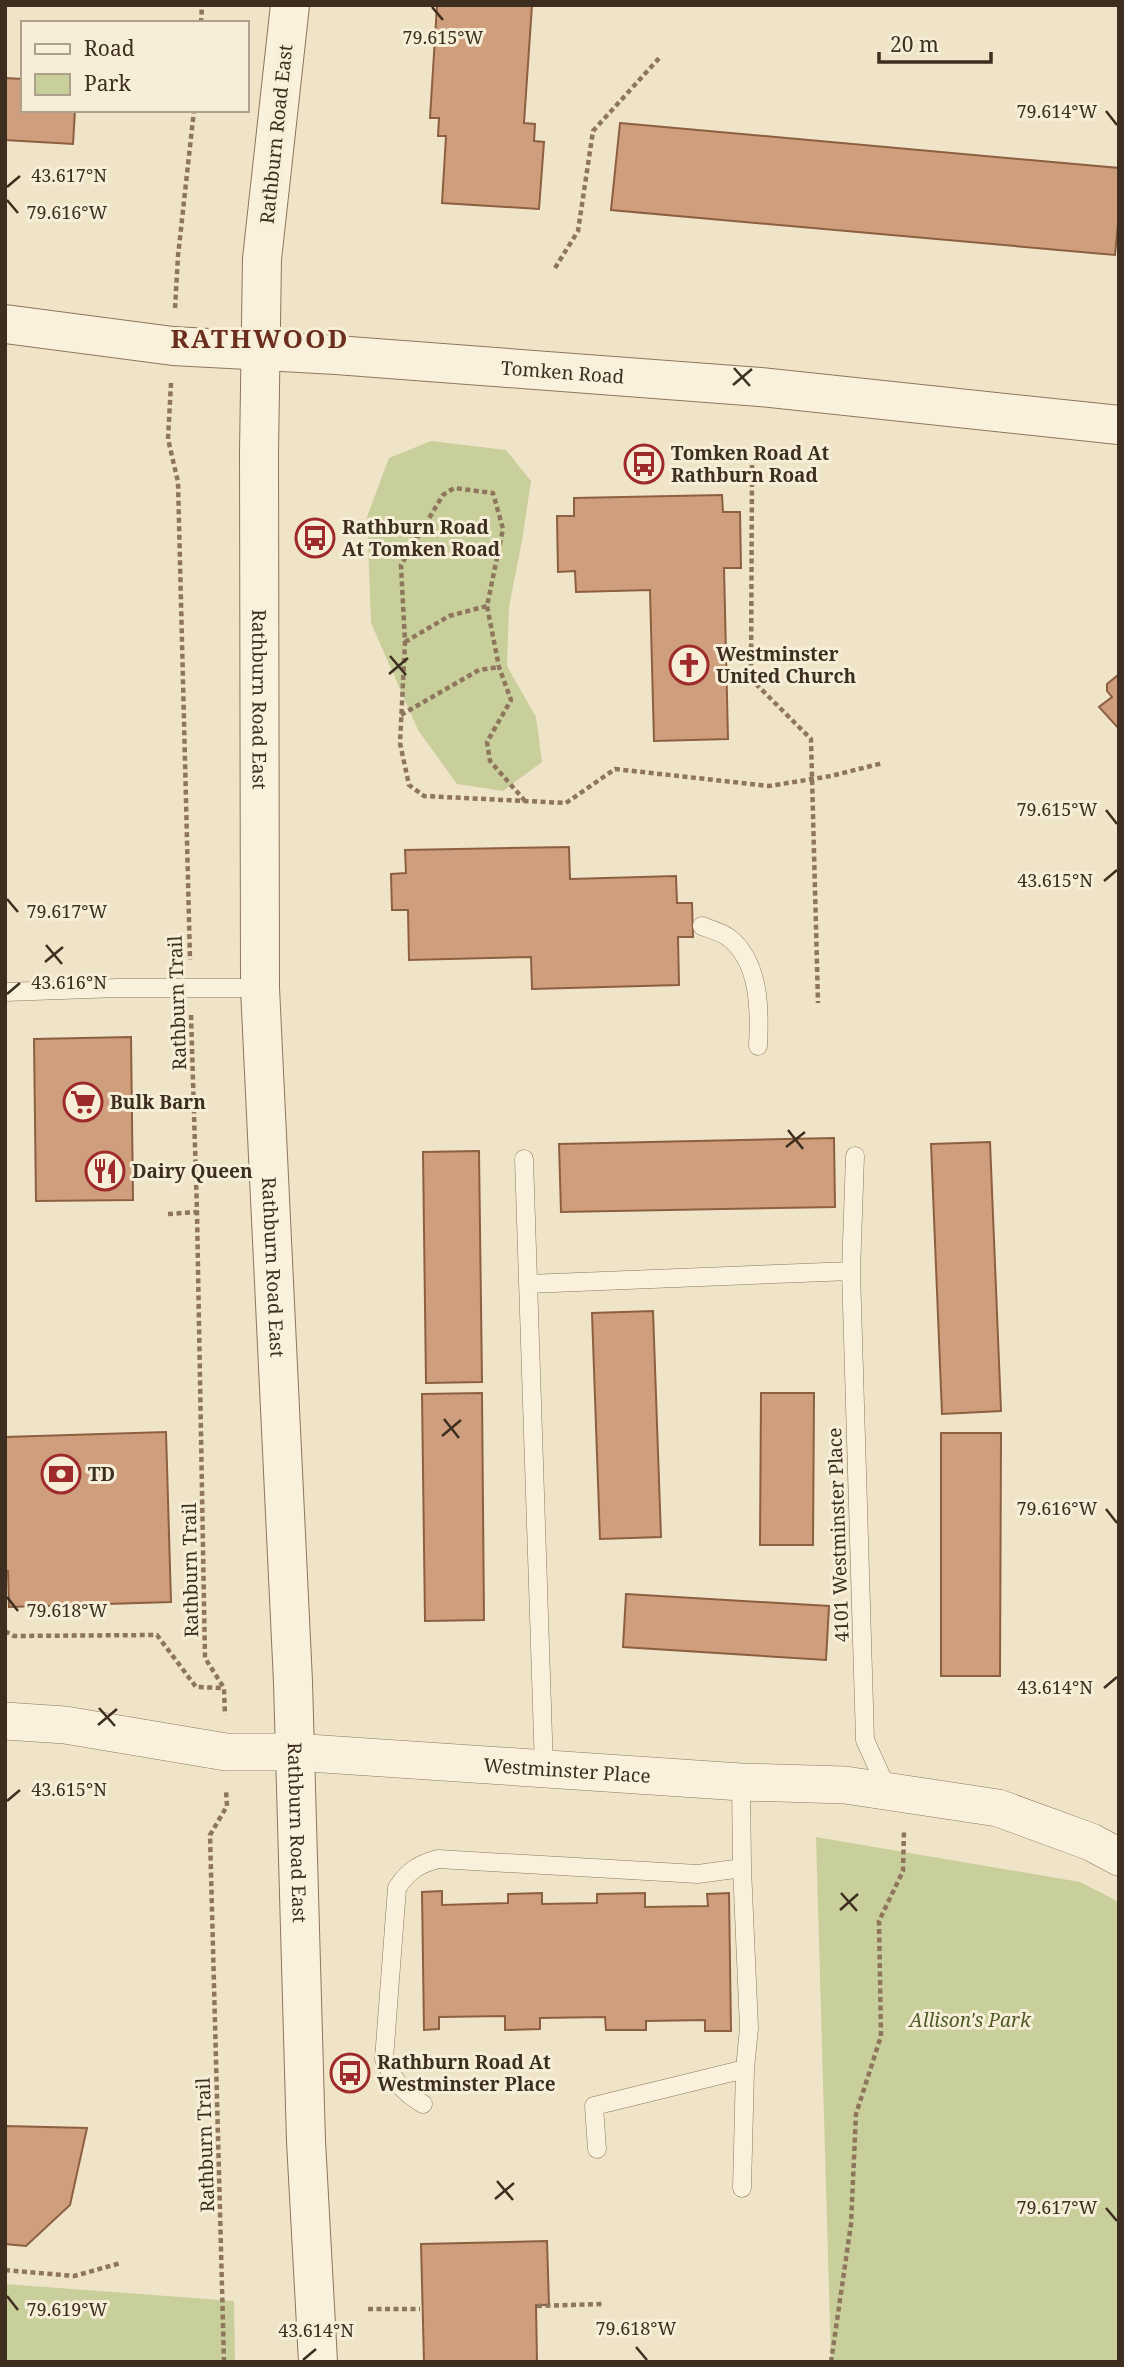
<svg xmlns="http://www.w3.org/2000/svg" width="1124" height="2367" font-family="'Noto Serif',serif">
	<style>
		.green { fill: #c9cf9b }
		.building { fill: #cf9f7d; stroke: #8d5f41; stroke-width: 2 }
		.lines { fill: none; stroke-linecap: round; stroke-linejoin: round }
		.service-casing { stroke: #8d765c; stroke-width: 19 }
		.minor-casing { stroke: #8d765c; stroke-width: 38 }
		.tertiary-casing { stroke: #8d765c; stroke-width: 40 }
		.path { stroke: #8d765c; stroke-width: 4.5; stroke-dasharray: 5 3.5; stroke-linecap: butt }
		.service { stroke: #faf1dc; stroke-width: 18 }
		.minor { stroke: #faf1dc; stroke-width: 37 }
		.tertiary { stroke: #faf1dc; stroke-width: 38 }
		.ticks { fill: none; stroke: #3d2e20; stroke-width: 2.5 }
		.labels { text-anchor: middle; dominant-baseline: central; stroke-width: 6; stroke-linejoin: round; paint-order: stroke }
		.street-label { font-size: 19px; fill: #3d2e20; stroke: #f7eed8 }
		.poi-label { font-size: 19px; font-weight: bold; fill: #3d2e20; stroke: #f7eed8; text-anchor: start }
		.park-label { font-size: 19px; font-style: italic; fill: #4d5a26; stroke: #f7eed8 }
		.district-label { font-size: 26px; font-weight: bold; letter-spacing: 2px; fill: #6b2e1e; stroke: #f7eed8 }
		.ticks-label { font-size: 18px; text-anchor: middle; fill: #3d2e20; stroke: #f7eed8; stroke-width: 6; stroke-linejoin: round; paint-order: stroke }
	</style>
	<rect width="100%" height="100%" fill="#f0e4c8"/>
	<path class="green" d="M 431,441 L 506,450 L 531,481 L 522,541 L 509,607 L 507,666 L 536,717 L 542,762 L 503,791 L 457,784 L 418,730 L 371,623 L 367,517 L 389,458 Z
		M 816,1837 L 1080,1882 L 1119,1902 L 1119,2362 L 831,2362 Z
		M 5,2284 L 234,2301 L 235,2362 L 5,2362 Z"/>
	<path class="building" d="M 437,5 L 532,5 L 524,123 L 535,124 L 534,141 L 544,142 L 539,209 L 442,203 L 446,136 L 438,136 L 439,118 L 430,118 Z
		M 5,78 L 23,79 L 23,110 L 75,110 L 73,144 L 5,140 Z
		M 620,123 L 1119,168 L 1119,213 L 1115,255 L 611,210 Z
		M 722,495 L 723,512 L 740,512 L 741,568 L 724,568 L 728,739 L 654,741 L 650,590 L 576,592 L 575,571 L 558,572 L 557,516 L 574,516 L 574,498 Z
		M 1118,675 L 1119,675 L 1119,729 L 1099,707 L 1112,697 L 1107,691 L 1107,684 Z
		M 569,847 L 570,879 L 676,876 L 677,903 L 692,903 L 693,937 L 678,937 L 679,985 L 532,989 L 531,957 L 409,960 L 408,910 L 392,910 L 391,874 L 406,873 L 405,850 Z
		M 131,1037 L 133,1200 L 36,1201 L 34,1039 Z
		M 834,1138 L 835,1207 L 561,1212 L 559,1144 Z
		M 990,1142 L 1001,1411 L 942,1414 L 931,1144 Z
		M 479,1151 L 482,1382 L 426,1383 L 423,1152 Z
		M 653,1311 L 661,1537 L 600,1539 L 592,1313 Z
		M 482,1393 L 484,1620 L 425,1621 L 422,1394 Z
		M 761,1393 L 814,1393 L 813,1545 L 760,1545 Z
		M 166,1432 L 171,1602 L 9,1607 L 8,1571 L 5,1571 L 5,1437 Z
		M 941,1433 L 1001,1433 L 1000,1676 L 941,1676 Z
		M 626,1594 L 829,1606 L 826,1660 L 623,1647 Z
		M 442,1891 L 442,1905 L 508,1903 L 508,1894 L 542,1893 L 542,1904 L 597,1903 L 597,1894 L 645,1893 L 645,1907 L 708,1906 L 707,1894 L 729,1893 L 731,2031 L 705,2031 L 705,2020 L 646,2021 L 646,2030 L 606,2030 L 605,2017 L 540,2018 L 540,2029 L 505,2030 L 505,2016 L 439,2017 L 439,2029 L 424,2030 L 422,1892 Z
		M 5,2126 L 87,2128 L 70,2205 L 26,2246 L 5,2244 Z
		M 547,2241 L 549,2305 L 536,2305 L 537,2362 L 424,2362 L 421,2244 Z"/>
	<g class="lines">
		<defs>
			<path id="service" d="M 702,926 C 710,929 721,932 728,937 C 760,961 760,1010 758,1046
				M 5,992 L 118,988 L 260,988
				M 855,1156 L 851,1271 L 865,1740 L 888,1791
				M 524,1159 L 544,1768
				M 528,1284 L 851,1271
				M 423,2104 C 403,2092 393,2080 384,2059 L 397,1888 C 408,1871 419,1864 438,1859 L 698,1874 L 742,1868
				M 597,2149 L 594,2106 L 745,2069 L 749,2028 L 742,1868 L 741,1782
				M 742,2188 L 745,2069"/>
			<g id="minor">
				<path id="s1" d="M 5,1721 L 65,1725 L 226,1752 L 293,1752 L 741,1782 L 845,1785 L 998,1808 L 1091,1842 L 1119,1857"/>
			</g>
			<g id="tertiary">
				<path id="s2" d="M 290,5 L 262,259 L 259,452 L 260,988 L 293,1682 L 306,2141 L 318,2362"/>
				<path id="s3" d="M 5,324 L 173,346 L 336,355 L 760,387 L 1119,425"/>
			</g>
		</defs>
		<use href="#service" class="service-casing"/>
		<use href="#minor" class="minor-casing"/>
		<use href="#tertiary" class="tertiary-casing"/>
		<path class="path" d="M 201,23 L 202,5
			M 555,268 L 578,231 L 593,131 L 661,56
			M 175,308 L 178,256 L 194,110
			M 171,383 L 168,439 L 178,482 L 190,960
			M 752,465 L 751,679 L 811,739 L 818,1003
			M 405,642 L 449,616 L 487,606
			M 401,715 L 479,670 L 499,667
			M 525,801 L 490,761 L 487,742 L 511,700 L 499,667 L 487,606 L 503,529 L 493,493 L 454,488 L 443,495 L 401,565 L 405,642 L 400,743 L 409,785 L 424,796 L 566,803 L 615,769 L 769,786 L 831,776 L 883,763
			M 191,1015 L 197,1212 L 205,1658 L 224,1688 L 225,1715
			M 168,1214 L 197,1212
			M 5,1631 L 14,1636 L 157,1635 L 196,1687 L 224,1688
			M 5,2270 L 74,2276 L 121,2263
			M 537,2306 L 605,2304
			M 368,2309 L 420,2309
			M 224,2362 L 210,1835 L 227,1806 L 226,1790
			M 831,2362 L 851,2224 L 856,2114 L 881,2036 L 879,1921 L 903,1871 L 904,1831"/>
		<use href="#service" class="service"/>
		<use href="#minor" class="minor"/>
		<use href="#tertiary" class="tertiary"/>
	</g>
	<path class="ticks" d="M 432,7 L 443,20M 1106,111 L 1117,125M 7,187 L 20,176M 7,200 L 18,213M 734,368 L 750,386M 733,385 L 752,369M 390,656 L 406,675M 389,674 L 408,658M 1106,810 L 1117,824M 1104,881 L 1117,870M 7,899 L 18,912M 46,945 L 62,964M 45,962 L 63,947M 7,994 L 20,983M 788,1130 L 803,1149M 786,1147 L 805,1132M 444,1419 L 459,1438M 442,1436 L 461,1420M 1106,1509 L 1117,1523M 7,1597 L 18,1611M 1104,1688 L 1117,1677M 99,1708 L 115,1726M 98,1725 L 117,1709M 7,1801 L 20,1790M 841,1893 L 857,1911M 840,1910 L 858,1894M 497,2181 L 513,2200M 495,2199 L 514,2183M 1106,2208 L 1117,2221M 7,2296 L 18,2310M 636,2347 L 647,2360M 303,2360 L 316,2349"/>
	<defs>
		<symbol id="bus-ring" viewBox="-11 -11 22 22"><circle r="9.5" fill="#f7eed8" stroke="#9e2a2b" stroke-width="1.5"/><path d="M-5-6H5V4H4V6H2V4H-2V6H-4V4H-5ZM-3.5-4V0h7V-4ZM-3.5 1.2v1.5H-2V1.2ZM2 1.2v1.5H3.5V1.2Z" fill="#9e2a2b"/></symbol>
		<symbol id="church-ring" viewBox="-11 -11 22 22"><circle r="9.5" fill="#f7eed8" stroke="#9e2a2b" stroke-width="1.5"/><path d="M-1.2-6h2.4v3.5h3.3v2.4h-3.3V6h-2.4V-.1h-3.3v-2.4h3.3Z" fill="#9e2a2b"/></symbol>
		<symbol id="supermarket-ring" viewBox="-11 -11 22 22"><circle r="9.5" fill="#f7eed8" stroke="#9e2a2b" stroke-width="1.5"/><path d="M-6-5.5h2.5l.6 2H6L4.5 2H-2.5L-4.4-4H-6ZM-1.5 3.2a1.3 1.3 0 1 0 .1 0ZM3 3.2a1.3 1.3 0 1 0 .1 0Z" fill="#9e2a2b"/></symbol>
		<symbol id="restaurant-ring" viewBox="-11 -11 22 22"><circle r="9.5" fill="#f7eed8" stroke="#9e2a2b" stroke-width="1.5"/><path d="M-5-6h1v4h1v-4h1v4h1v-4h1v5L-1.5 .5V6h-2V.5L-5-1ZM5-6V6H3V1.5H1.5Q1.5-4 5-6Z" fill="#9e2a2b"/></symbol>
		<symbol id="bank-ring" viewBox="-11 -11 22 22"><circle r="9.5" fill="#f7eed8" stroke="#9e2a2b" stroke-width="1.5"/><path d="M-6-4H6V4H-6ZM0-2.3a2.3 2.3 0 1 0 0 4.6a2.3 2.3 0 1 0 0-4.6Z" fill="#9e2a2b"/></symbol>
	</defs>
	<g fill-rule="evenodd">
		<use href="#bus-ring" x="622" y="442" width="44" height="44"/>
		<use href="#bus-ring" x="293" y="516" width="44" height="44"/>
		<use href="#church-ring" x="667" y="643" width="44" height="44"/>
		<use href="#supermarket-ring" x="61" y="1080" width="44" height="44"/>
		<use href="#restaurant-ring" x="83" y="1149" width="44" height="44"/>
		<use href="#bank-ring" x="39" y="1452" width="44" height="44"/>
		<use href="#bus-ring" x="328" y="2051" width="44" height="44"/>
	</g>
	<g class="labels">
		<g class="street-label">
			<text transform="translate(276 134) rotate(-84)">Rathburn Road East</text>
			<text stroke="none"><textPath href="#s3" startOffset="560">Tomken Road</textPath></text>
			<text stroke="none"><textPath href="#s2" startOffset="696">Rathburn Road East</textPath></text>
			<text transform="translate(177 1003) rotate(-92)">Rathburn Trail</text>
			<text stroke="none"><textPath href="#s2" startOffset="1264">Rathburn Road East</textPath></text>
			<text transform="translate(838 1535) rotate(-92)">4101 Westminster Place</text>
			<text transform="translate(190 1570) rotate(-91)">Rathburn Trail</text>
			<text stroke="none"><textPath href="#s1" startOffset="565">Westminster Place</textPath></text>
			<text stroke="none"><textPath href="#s2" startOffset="1830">Rathburn Road East</textPath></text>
			<text transform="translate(205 2145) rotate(-92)">Rathburn Trail</text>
		</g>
		<g class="poi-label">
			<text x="671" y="453">Tomken Road At<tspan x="671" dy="22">Rathburn Road</tspan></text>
			<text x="342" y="527">Rathburn Road<tspan x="342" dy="22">At Tomken Road</tspan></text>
			<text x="716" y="654">Westminster<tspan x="716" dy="22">United Church</tspan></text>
			<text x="110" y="1102">Bulk Barn</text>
			<text x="132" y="1171">Dairy Queen</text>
			<text x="88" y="1474">TD</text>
			<text x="377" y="2062">Rathburn Road At<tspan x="377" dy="22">Westminster Place</tspan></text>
		</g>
		<g class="park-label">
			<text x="970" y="2020">Allison's Park</text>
		</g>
		<g class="district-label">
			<text x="260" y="338">RATHWOOD</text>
		</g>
	</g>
	<g class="ticks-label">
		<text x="443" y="44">79.615°W</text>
		<text x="1057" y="118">79.614°W</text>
		<text x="69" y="182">43.617°N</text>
		<text x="67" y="219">79.616°W</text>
		<text x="1057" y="816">79.615°W</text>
		<text x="1055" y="887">43.615°N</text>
		<text x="67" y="918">79.617°W</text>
		<text x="69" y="989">43.616°N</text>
		<text x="1057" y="1515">79.616°W</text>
		<text x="67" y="1617">79.618°W</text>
		<text x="1055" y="1694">43.614°N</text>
		<text x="69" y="1796">43.615°N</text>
		<text x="1057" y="2214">79.617°W</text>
		<text x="67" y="2316">79.619°W</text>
		<text x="636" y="2335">79.618°W</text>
		<text x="316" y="2337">43.614°N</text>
	</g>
	<rect width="1124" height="2367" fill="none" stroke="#3d2e20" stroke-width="14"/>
	<rect x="21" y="21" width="228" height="91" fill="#f7eed8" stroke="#ada18e" stroke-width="2"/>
	<rect x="35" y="44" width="35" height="10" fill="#faf1dc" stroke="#ada18e" stroke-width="2"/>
	<text x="84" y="56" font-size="21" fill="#3d2e20">Road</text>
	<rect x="35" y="74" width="35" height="21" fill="#c9cf9b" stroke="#ada18e" stroke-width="2"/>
	<text x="84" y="91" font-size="21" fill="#3d2e20">Park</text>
	<path d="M879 52v10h112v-10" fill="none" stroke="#3d2e20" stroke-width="3.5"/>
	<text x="890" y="52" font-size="21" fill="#3d2e20" stroke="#f7eed8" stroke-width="5" paint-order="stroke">20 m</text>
</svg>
